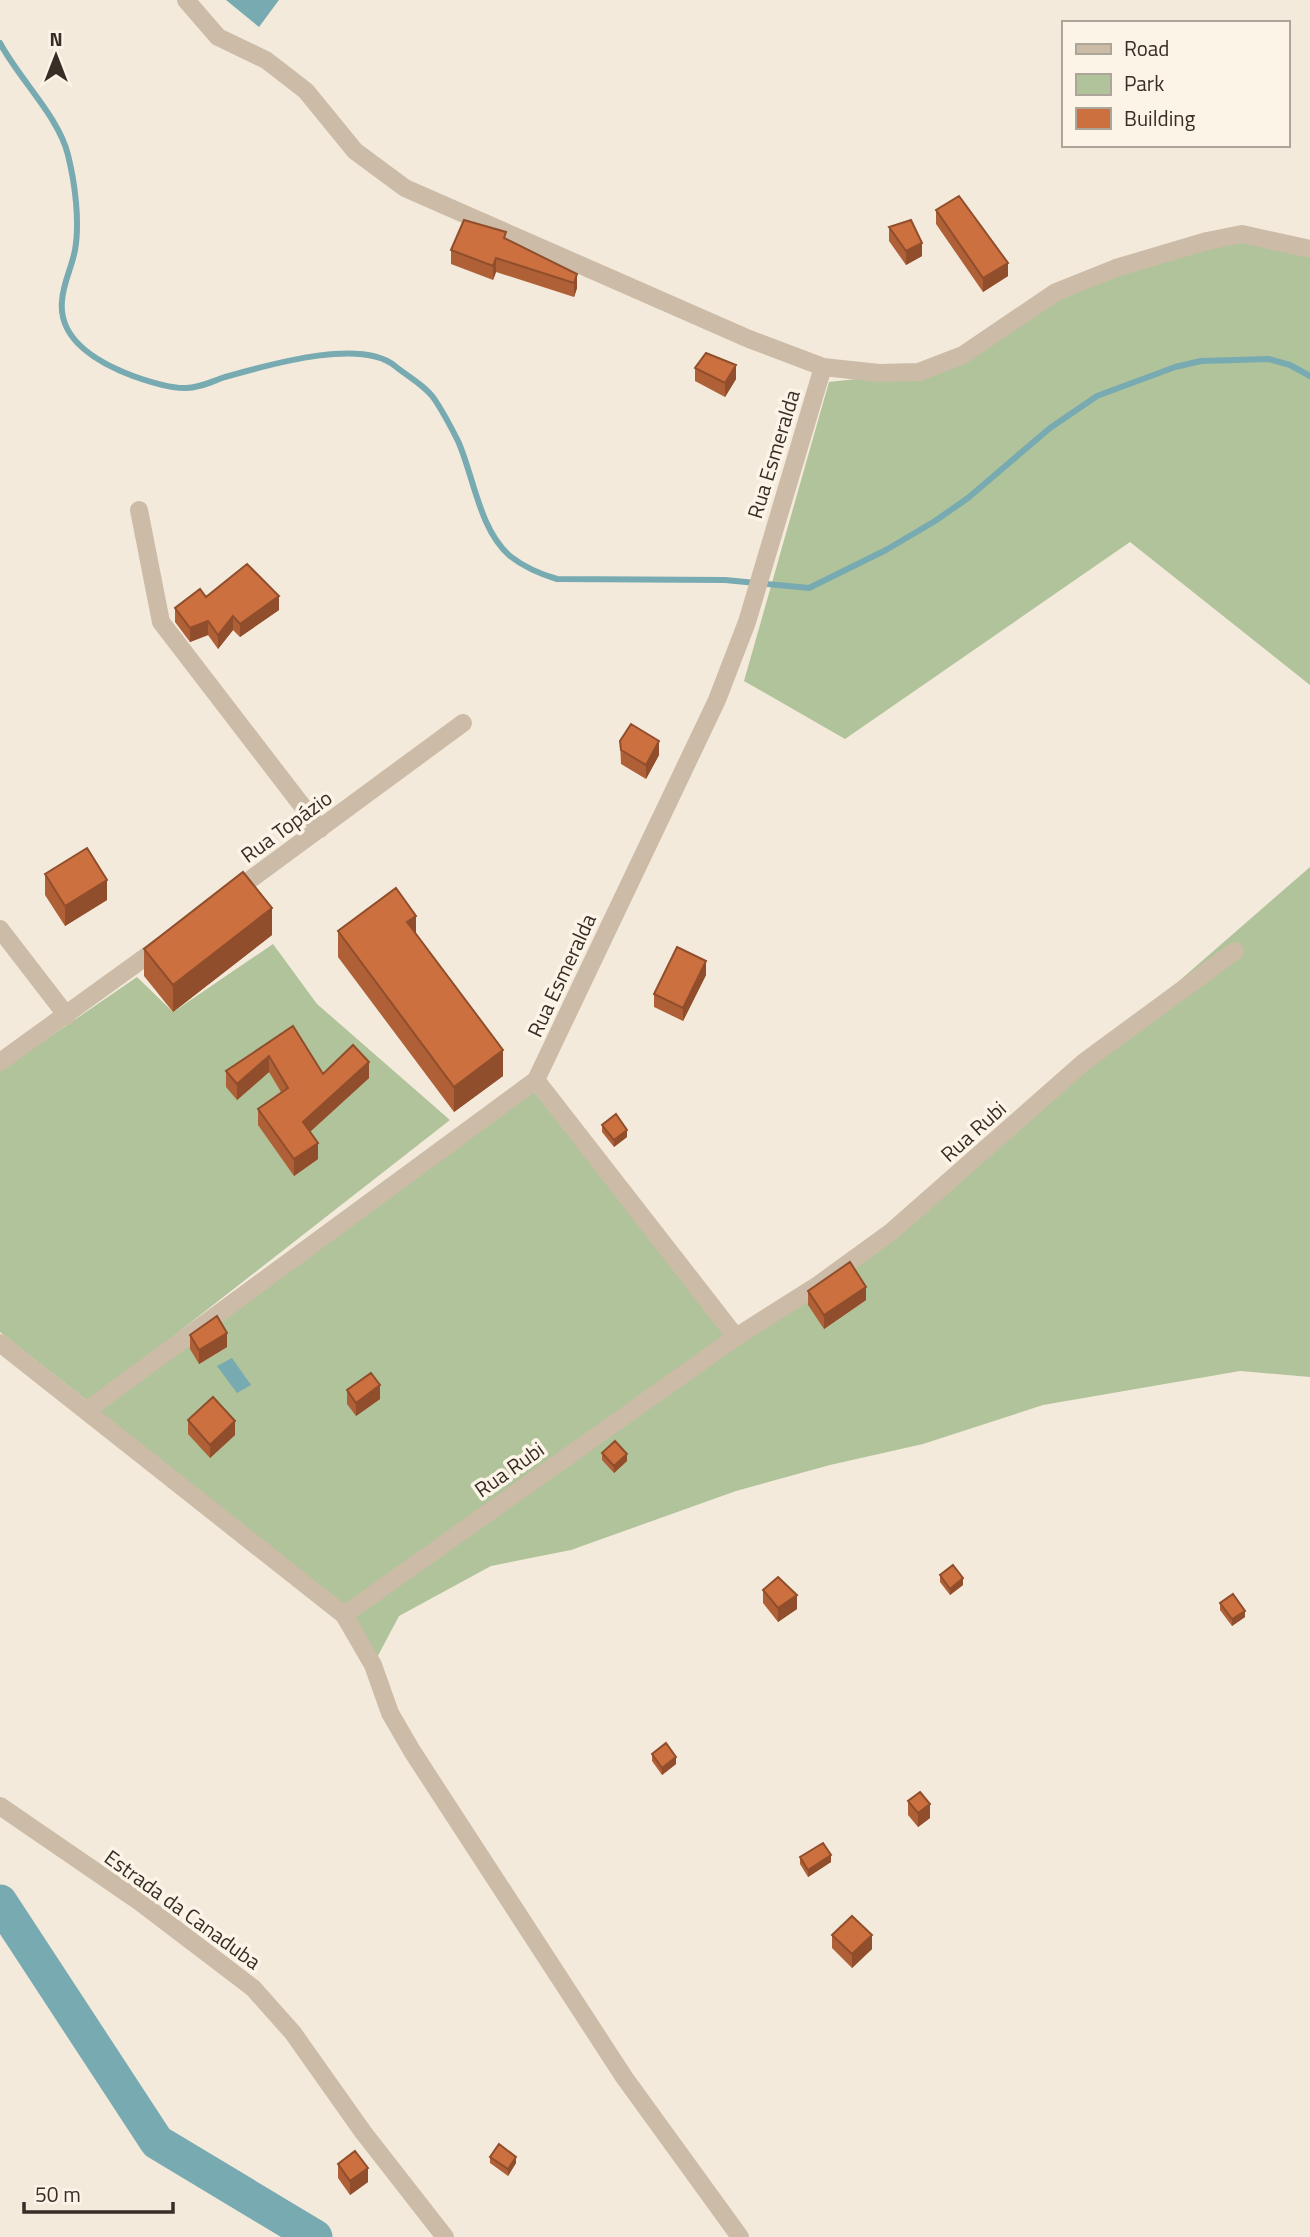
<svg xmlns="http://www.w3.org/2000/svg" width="1310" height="2237" font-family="'Titillium Web',sans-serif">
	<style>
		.green { fill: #b1c39a }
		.water { fill: #78aab2 }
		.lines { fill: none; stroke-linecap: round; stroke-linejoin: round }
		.stream { stroke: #78aab2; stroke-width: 6 }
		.river { stroke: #78aab2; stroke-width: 35 }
		.minor { stroke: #ccbba6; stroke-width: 18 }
		.wall { fill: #b06036 }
		.shaded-wall { fill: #904e2c }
		.building { fill: #cd703f; stroke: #904e2c; stroke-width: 2 }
		.labels { text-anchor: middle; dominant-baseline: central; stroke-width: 7; stroke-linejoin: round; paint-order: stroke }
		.street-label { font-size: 21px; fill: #382e27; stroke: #fbf4e7 }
	</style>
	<rect width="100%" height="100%" fill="#f3eadb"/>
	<path class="green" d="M 1242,234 L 1310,249 L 1310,685 L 1130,542 L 845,739 L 744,681 L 829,382 L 919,372 L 1056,292 Z
		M 1310,867 L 1310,1377 L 1240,1371 L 1043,1405 L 923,1444 L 830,1465 L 736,1491 L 571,1550 L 491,1566 L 399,1616 L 373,1665 L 344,1615 L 86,1411 L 534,1092 L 735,1336 L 891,1232 Z
		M 273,944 L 317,1004 L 450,1120 L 89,1402 L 0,1332 L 0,1071 L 137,977 L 173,1012 Z"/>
	<path class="water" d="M 226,0 L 279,0 L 259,27 Z
		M 232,1358 L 251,1385 L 237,1393 L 217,1366 Z"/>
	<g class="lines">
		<path class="stream" d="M 0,43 C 19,79 59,117 68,155 C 75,183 80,222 75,250 C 72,267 63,283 62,301 C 58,341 101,364 133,376 C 147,381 169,388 184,388 C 197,389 213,381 225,377 C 265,366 360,337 395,366 C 407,376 426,386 435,400 C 443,412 451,427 458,441 C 474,477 479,529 510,556 C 524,567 540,574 557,579 L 725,580 L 809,588 L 886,550 L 935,521 L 968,498 L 1050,428 L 1097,396 L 1175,367 L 1201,361 L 1269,359 L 1290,365 L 1310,376"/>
		<path class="river" d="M 0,1902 L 157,2142 L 315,2237"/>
		<path class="minor" d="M 186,0 L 218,37 L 266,60 L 306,91 L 355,151 L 405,188 L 749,339 L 823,367 L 879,373 L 919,372 L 963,355 L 1056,292 L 1116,268 L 1207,241 L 1242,234 L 1310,249
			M 139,510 L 161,622 L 320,829
			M 232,893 L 463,723
			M 0,929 L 67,1016
			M 0,1062 L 162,945
			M 536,1080 L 736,1337
			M 0,1343 L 344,1615 L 373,1665 L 390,1713 L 412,1751 L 624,2077 L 740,2237
			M 86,1411 L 536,1080 L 717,700 L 747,622 L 823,367
			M 344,1615 L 736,1337 L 818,1285 L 891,1232 L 1084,1062 L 1235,951
			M 0,1806 L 140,1902 L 253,1988 L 293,2033 L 363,2132 L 445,2237"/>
	</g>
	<path class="wall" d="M 936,210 L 1008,276 L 983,292 L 936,224 Z
		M 889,227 L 922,256 L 906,265 L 889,241 Z
		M 506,239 L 577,274 L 577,288 L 574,297 L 496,272 L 493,280 L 451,264 L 451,250 Z
		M 695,368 L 736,379 L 725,397 L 695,381 Z
		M 206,597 L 279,610 L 240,637 L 233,630 L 218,649 L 208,635 L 190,642 L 175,622 L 175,608 Z
		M 620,741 L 659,755 L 646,779 L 621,764 Z
		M 45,874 L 107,900 L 65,926 L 45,895 Z
		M 338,931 L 416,935 L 503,1076 L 454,1112 L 338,957 Z
		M 272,935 L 173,1012 L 144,976 L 144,949 Z
		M 706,975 L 683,1021 L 654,1007 L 654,994 Z
		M 293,1026 L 323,1074 L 369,1078 L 310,1132 L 318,1159 L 294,1176 L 258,1125 L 258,1109 L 281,1092 L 269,1072 L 237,1100 L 226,1087 L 226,1071 Z
		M 602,1125 L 627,1137 L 614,1147 L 602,1132 Z
		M 808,1291 L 866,1300 L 824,1329 L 808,1305 Z
		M 190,1335 L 227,1347 L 199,1364 L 190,1349 Z
		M 347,1390 L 380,1399 L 356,1416 L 347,1404 Z
		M 188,1420 L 235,1435 L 210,1458 L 188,1434 Z
		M 602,1453 L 627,1461 L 614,1473 L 602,1460 Z
		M 940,1575 L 963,1585 L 950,1595 L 940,1582 Z
		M 763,1590 L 797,1609 L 778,1622 L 763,1603 Z
		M 1220,1603 L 1245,1617 L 1232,1626 L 1220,1610 Z
		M 652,1754 L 676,1764 L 662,1775 L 652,1761 Z
		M 908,1801 L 930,1818 L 918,1827 L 908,1815 Z
		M 800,1857 L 831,1862 L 808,1877 L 800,1864 Z
		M 832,1935 L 872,1949 L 852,1968 L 832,1948 Z
		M 490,2157 L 516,2163 L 508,2176 L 490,2163 Z
		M 338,2164 L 368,2182 L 350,2195 L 338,2178 Z"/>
	<path class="shaded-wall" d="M 922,243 L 922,256 L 906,265 L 906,251 Z
		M 496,258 L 496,272 L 493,280 L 493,266 Z
		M 1008,263 L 1008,276 L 983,292 L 983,278 Z
		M 577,274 L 577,288 L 574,297 L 574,283 Z
		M 736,365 L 736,379 L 725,397 L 725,383 Z
		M 279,596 L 279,610 L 240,637 L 240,624 Z
		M 233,616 L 233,630 L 218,649 L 218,635 Z
		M 208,621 L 208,635 L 190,642 L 190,628 Z
		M 659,741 L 659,755 L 646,779 L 646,765 Z
		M 107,880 L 107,900 L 65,926 L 65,906 Z
		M 272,908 L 272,935 L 173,1012 L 173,985 Z
		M 416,916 L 416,941 L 407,922 Z
		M 706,961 L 706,975 L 683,1021 L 683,1008 Z
		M 503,1050 L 503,1076 L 454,1112 L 454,1087 Z
		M 269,1056 L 269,1072 L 237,1100 L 237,1084 Z
		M 369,1062 L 369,1078 L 303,1138 L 303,1122 Z
		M 627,1130 L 627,1137 L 614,1147 L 614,1140 Z
		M 318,1143 L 318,1159 L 294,1176 L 294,1159 Z
		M 866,1287 L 866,1300 L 824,1329 L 824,1315 Z
		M 227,1333 L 227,1347 L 199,1364 L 199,1350 Z
		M 380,1385 L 380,1399 L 356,1416 L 356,1403 Z
		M 235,1421 L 235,1435 L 210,1458 L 210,1445 Z
		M 627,1454 L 627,1461 L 614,1473 L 614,1466 Z
		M 963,1578 L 963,1585 L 950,1595 L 950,1589 Z
		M 797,1595 L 797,1609 L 778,1622 L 778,1608 Z
		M 1245,1611 L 1245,1617 L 1232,1626 L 1232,1619 Z
		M 676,1757 L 676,1764 L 662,1775 L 662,1768 Z
		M 930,1804 L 930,1818 L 918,1827 L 918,1813 Z
		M 831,1855 L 831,1862 L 808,1877 L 808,1870 Z
		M 872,1935 L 872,1949 L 852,1968 L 852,1954 Z
		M 516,2157 L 516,2163 L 508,2176 L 508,2169 Z
		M 368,2168 L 368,2182 L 350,2195 L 350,2181 Z"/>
	<path class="building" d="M 959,196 L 1008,263 L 983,278 L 936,210 Z
		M 464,220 L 506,232 L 504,238 L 577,274 L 574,283 L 496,258 L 493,266 L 451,250 Z
		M 911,220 L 922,243 L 906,251 L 889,227 Z
		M 706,353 L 736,365 L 725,383 L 695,368 Z
		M 247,564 L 279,596 L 240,624 L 233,616 L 218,635 L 208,621 L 190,628 L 175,608 L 200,589 L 206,597 Z
		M 631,724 L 659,741 L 646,765 L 621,750 L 620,741 Z
		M 87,848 L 107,880 L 65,906 L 45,874 Z
		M 243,872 L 272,908 L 173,985 L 144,949 Z
		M 396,888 L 416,916 L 407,922 L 503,1050 L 454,1087 L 338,931 Z
		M 677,947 L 706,961 L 683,1008 L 654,994 Z
		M 293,1026 L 323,1074 L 353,1045 L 369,1062 L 303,1122 L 318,1143 L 294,1159 L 258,1109 L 288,1088 L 269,1056 L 237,1084 L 226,1071 Z
		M 616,1114 L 627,1130 L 614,1140 L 602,1125 Z
		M 850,1262 L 866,1287 L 824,1315 L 808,1291 Z
		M 217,1316 L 227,1333 L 199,1350 L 190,1335 Z
		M 371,1373 L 380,1385 L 356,1403 L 347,1390 Z
		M 213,1397 L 235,1421 L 210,1445 L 188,1420 Z
		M 615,1441 L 627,1454 L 614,1466 L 602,1453 Z
		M 953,1565 L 963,1578 L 950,1589 L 940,1575 Z
		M 778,1577 L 797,1595 L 778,1608 L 763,1590 Z
		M 1233,1594 L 1245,1611 L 1232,1619 L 1220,1603 Z
		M 666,1743 L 676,1757 L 662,1768 L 652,1754 Z
		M 920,1792 L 930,1804 L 918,1813 L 908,1801 Z
		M 823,1843 L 831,1855 L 808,1870 L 800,1857 Z
		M 852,1916 L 872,1935 L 852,1954 L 832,1935 Z
		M 499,2144 L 516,2157 L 508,2169 L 490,2157 Z
		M 355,2151 L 368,2168 L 350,2181 L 338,2164 Z"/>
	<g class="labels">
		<g class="street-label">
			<text transform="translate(773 454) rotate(-73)">Rua Esmeralda</text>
			<text transform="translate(286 826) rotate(-36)">Rua Topázio</text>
			<text transform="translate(561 975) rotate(-65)">Rua Esmeralda</text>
			<text transform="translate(973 1131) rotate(-42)">Rua Rubi</text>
			<text transform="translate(509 1469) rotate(-35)">Rua Rubi</text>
			<text transform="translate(183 1909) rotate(36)">Estrada da Canaduba</text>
		</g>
	</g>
	<rect x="1062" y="21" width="228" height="126" fill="#fbf4e7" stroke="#ada59a" stroke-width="2"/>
	<rect x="1076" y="44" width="35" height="10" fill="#ccbba6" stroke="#ada59a" stroke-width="2"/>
	<text x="1124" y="56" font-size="21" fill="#382e27">Road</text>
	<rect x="1076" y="74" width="35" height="21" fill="#b1c39a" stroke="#ada59a" stroke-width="2"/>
	<text x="1124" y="91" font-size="21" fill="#382e27">Park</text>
	<rect x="1076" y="108" width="35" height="21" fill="#cd703f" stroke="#ada59a" stroke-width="2"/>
	<text x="1124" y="126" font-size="21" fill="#382e27">Building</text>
	<g transform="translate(56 56)" stroke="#fbf4e7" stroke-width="5" paint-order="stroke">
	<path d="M0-5L12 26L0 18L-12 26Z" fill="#382e27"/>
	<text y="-10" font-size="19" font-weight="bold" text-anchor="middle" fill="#382e27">N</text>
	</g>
	<path d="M24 2202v10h149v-10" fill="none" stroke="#382e27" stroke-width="3.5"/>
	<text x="35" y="2202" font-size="21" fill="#382e27" stroke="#fbf4e7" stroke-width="5" paint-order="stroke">50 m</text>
</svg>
